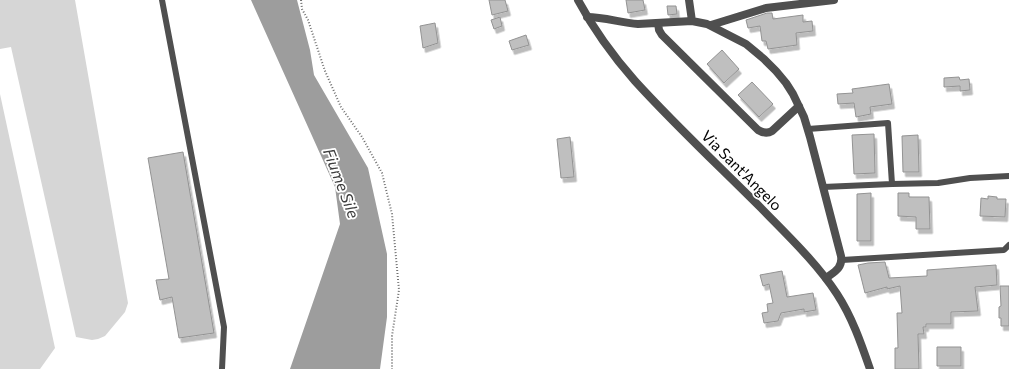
<svg xmlns="http://www.w3.org/2000/svg" width="1009" height="369" font-family="Commissioner,sans-serif">
	<style>
		.green { fill: #d6d6d6 }
		.water { fill: #9d9d9d }
		.building { fill: #bfbfbf; stroke: #939393; filter: url(#shadow) }
		.lines { fill: none; stroke-linecap: round; stroke-linejoin: round }
		.path { stroke: #717171; stroke-width: 2; stroke-dasharray: 1 2; stroke-linecap: butt }
		.service { stroke: #4f4f4f; stroke-width: 6 }
		.minor { stroke: #4f4f4f; stroke-width: 8 }
		.tertiary { stroke: #4f4f4f; stroke-width: 8 }
		.labels { text-anchor: middle; dominant-baseline: central; stroke-width: 3.5; stroke-linejoin: round; paint-order: stroke }
		.street-label { font-size: 15px; fill: #000; stroke: #fff }
		.water-label { font-size: 16px; font-style: italic; fill: #3e3e3e; stroke: #fff }
	</style>
	<defs>
		<filter id="shadow"><feDropShadow dx="2.5" dy="4.5" stdDeviation="0" flood-color="#0004"/></filter>
	</defs>
	<rect width="100%" height="100%" fill="#fff"/>
	<path class="green" d="M 0,0 L 75,0 L 128,303 L 125,312 L 105,336 L 98,339 L 92,340 L 76,337 L 11,47 L 0,49 Z
		M 0,94 L 55,348 L 40,369 L 0,369 Z"/>
	<path class="water" d="M 251,0 L 297,0 L 310,50 L 314,75 L 368,168 L 387,254 L 387,317 L 380,369 L 290,369 L 340,224 L 335,187 Z"/>
	<path class="building" d="M 489,0 L 505,0 L 508,11 L 492,15 Z
		M 626,0 L 643,0 L 645,10 L 628,13 Z
		M 667,6 L 676,6 L 677,14 L 668,15 Z
		M 767,13 L 772,13 L 773,19 L 803,15 L 803,22 L 812,21 L 813,31 L 796,33 L 797,45 L 768,49 L 766,41 L 762,41 L 760,26 L 748,28 L 746,20 Z
		M 500,17 L 502,26 L 494,29 L 491,20 Z
		M 435,23 L 438,43 L 423,48 L 420,26 Z
		M 526,35 L 529,45 L 512,50 L 509,41 Z
		M 722,50 L 739,69 L 724,83 L 707,64 Z
		M 959,77 L 960,80 L 969,79 L 970,90 L 960,91 L 960,86 L 944,87 L 944,78 Z
		M 752,82 L 773,104 L 759,117 L 738,95 Z
		M 889,84 L 892,104 L 870,107 L 871,114 L 856,117 L 854,103 L 838,104 L 837,94 L 853,93 L 852,89 Z
		M 874,134 L 875,173 L 854,174 L 852,135 Z
		M 918,135 L 919,172 L 903,172 L 902,136 Z
		M 570,137 L 574,177 L 561,178 L 557,139 Z
		M 183,152 L 214,333 L 179,338 L 172,297 L 160,300 L 156,280 L 169,279 L 148,158 Z
		M 871,193 L 871,241 L 857,241 L 857,194 Z
		M 898,193 L 909,193 L 909,197 L 929,197 L 930,229 L 916,229 L 916,217 L 898,216 Z
		M 988,196 L 997,197 L 997,199 L 1006,199 L 1005,217 L 980,216 L 981,198 L 988,199 Z
		M 885,262 L 889,278 L 927,276 L 927,270 L 996,265 L 997,285 L 975,287 L 978,311 L 951,312 L 951,324 L 926,324 L 926,327 L 923,327 L 924,334 L 918,334 L 919,369 L 895,369 L 895,348 L 898,348 L 897,313 L 902,313 L 900,286 L 887,289 L 887,287 L 865,293 L 858,265 L 868,263 Z
		M 782,271 L 787,297 L 813,293 L 816,310 L 804,312 L 804,309 L 781,313 L 778,321 L 764,323 L 762,313 L 768,312 L 767,304 L 773,303 L 769,284 L 763,286 L 760,275 Z
		M 1000,286 L 1009,286 L 1009,326 L 1001,326 L 1001,318 L 999,318 L 999,307 L 1001,306 Z
		M 937,347 L 961,347 L 961,366 L 937,366 Z"/>
	<g class="lines">
		<path class="path" d="M 301,0 L 302,9 L 308,20 L 325,71 L 341,107 L 362,137 L 382,173 L 392,214 L 399,290 L 392,336 L 392,369"/>
		<path class="service" d="M 162,0 L 224,327 L 222,369
			M 808,129 L 888,123 L 892,184
			M 823,187 L 892,184 L 938,183 L 970,178 L 1009,176
			M 842,260 L 1004,250 L 1009,245"/>
		<path class="minor" d="M 689,0 L 692,21
			M 587,17 C 605,17 621,23 638,24 L 692,21 L 707,24 L 746,44 L 764,59 L 776,71 L 786,83 L 793,94 L 804,117 L 810,137 L 841,256 C 843,268 834,272 826,278
			M 658,23 L 659,30 L 662,35 L 758,130 C 763,133 767,134 772,131 L 799,106
			M 711,25 L 766,8 L 834,0"/>
		<path class="tertiary" d="M 578,0 C 594,30 613,56 635,81 C 675,125 719,166 761,208 C 787,235 816,262 837,294 C 852,317 861,343 870,369"/>
	</g>
	<g class="labels">
		<g class="street-label">
			<text transform="translate(742 170) rotate(45)">Via Sant'Angelo</text>
		</g>
		<g class="water-label">
			<text transform="translate(342 183) rotate(69)">Fiume Sile</text>
		</g>
	</g>
</svg>
